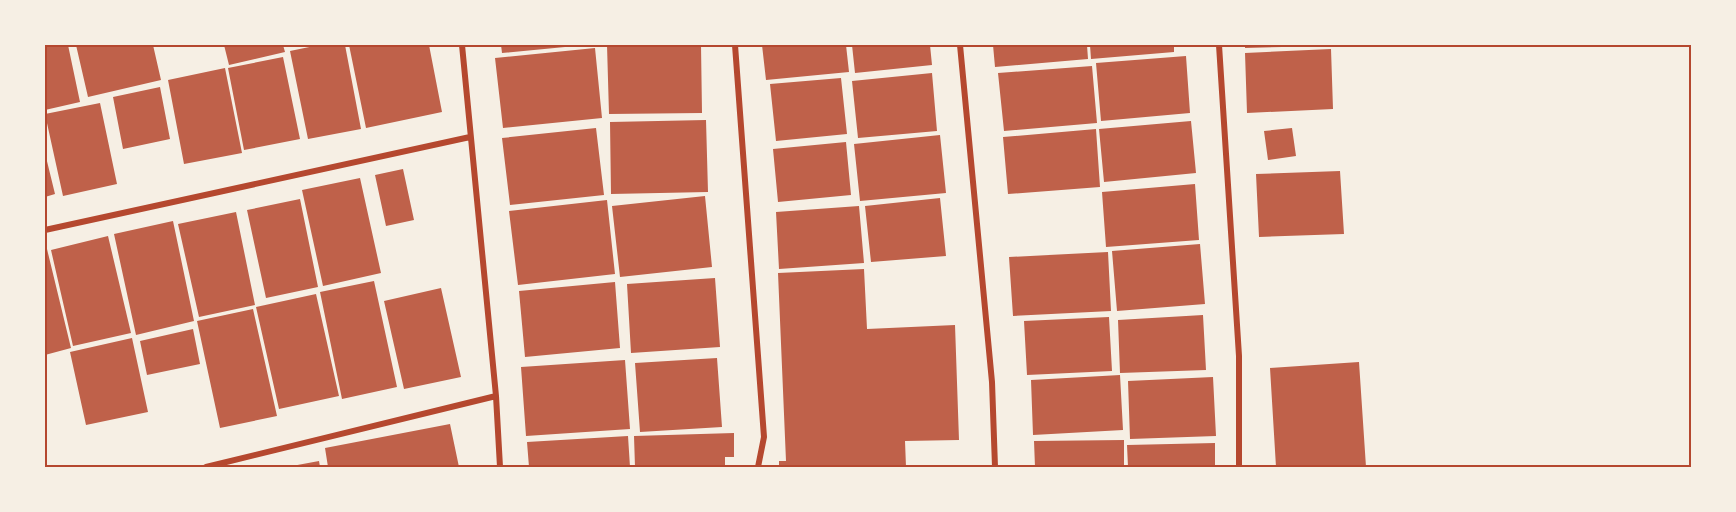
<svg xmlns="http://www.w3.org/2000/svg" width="1736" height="512" font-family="'Asap Condensed',sans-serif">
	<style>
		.building { fill: #bf614a }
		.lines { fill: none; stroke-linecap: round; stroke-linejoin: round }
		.minor { stroke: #b5482f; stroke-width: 6 }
		.neatline { fill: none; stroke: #b5482f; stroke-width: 2 }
	</style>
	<rect width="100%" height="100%" fill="#f6efe4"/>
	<path class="building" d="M 45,45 L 68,45 L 80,102 L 45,110 Z
		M 76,45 L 153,45 L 161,80 L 88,97 Z
		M 224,45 L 283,45 L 285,52 L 229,65 Z
		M 319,45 L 345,45 L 361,129 L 308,139 L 290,51 Z
		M 349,45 L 429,45 L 442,112 L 366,128 Z
		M 501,45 L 565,45 L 565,47 L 502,53 Z
		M 607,45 L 701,45 L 702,113 L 609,114 Z
		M 762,45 L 846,45 L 849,72 L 766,80 Z
		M 852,45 L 930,45 L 932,65 L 855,73 Z
		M 993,45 L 1087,45 L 1088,59 L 995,67 Z
		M 1090,45 L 1174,45 L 1174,52 L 1091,59 Z
		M 1245,45 L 1281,45 L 1282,47 L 1245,48 Z
		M 595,48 L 602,118 L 503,128 L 495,58 Z
		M 1331,49 L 1333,109 L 1247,113 L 1245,53 Z
		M 1186,56 L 1190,113 L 1101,121 L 1096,63 Z
		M 283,57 L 300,139 L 244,150 L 228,68 Z
		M 1092,66 L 1097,123 L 1004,131 L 998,73 Z
		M 225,68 L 242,153 L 184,164 L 168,80 Z
		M 932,73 L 937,131 L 858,138 L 852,81 Z
		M 841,78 L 847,134 L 776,141 L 770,84 Z
		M 160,87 L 170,139 L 123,149 L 113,97 Z
		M 100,103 L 117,184 L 63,196 L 45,114 Z
		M 706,120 L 708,192 L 611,194 L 610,122 Z
		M 1191,121 L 1196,173 L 1104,182 L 1099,129 Z
		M 596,128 L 604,195 L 510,205 L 502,138 Z
		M 1292,128 L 1296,156 L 1268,160 L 1264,131 Z
		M 1096,129 L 1100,187 L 1008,194 L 1003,137 Z
		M 940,135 L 946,193 L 860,201 L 854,144 Z
		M 846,142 L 851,195 L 778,202 L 773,149 Z
		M 45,153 L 55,194 L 45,197 Z
		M 403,169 L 414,220 L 386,226 L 375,175 Z
		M 1340,171 L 1344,234 L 1259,237 L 1256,174 Z
		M 360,178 L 381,273 L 323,286 L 302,190 Z
		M 1195,184 L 1199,240 L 1106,247 L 1102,192 Z
		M 705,196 L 712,267 L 620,277 L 612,206 Z
		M 940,198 L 946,256 L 871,262 L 865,206 Z
		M 300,199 L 318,287 L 266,298 L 247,210 Z
		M 607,200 L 615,274 L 518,285 L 509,211 Z
		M 859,206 L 864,263 L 779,269 L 776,212 Z
		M 236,212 L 255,305 L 199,317 L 178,224 Z
		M 173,221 L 194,321 L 136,335 L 114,234 Z
		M 108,236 L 131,333 L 73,346 L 51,250 Z
		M 1200,244 L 1205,304 L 1117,311 L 1112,251 Z
		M 45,249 L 47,249 L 71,348 L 45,355 Z
		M 1108,252 L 1111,311 L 1013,316 L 1009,257 Z
		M 864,269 L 867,329 L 955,325 L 959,440 L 905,441 L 906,467 L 779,467 L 779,461 L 786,461 L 778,273 Z
		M 715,278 L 720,347 L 631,353 L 627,284 Z
		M 374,281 L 397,387 L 342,399 L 320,292 Z
		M 615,282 L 620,348 L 525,357 L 519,291 Z
		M 441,288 L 461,377 L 404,389 L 384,301 Z
		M 316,294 L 339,396 L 279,409 L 256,307 Z
		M 253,309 L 277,416 L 220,428 L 197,321 Z
		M 1203,315 L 1206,370 L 1120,373 L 1118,320 Z
		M 1109,317 L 1112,371 L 1027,375 L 1024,321 Z
		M 193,329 L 200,364 L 147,375 L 140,341 Z
		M 132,338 L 148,412 L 86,425 L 70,352 Z
		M 717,358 L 722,427 L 640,432 L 635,363 Z
		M 625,360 L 630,429 L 526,436 L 521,367 Z
		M 1359,362 L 1366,467 L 1276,467 L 1270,368 Z
		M 1120,375 L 1123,430 L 1033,435 L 1031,380 Z
		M 1213,377 L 1216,436 L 1130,439 L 1128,381 Z
		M 450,424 L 459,467 L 328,467 L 325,448 Z
		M 734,433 L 734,457 L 725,457 L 725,467 L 635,467 L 634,436 Z
		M 628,436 L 630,467 L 529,467 L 527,442 Z
		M 1124,440 L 1124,467 L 1035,467 L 1034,441 Z
		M 1215,443 L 1215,467 L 1128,467 L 1127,445 Z
		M 319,461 L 320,467 L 292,467 L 292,466 Z"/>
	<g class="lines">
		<path class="minor" d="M 735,45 L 764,437 L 758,467
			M 960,45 L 992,382 L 995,467
			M 1219,45 L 1239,356 L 1239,467
			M 45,230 L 470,137
			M 496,396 L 500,467
			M 206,467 L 496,396 L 462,45"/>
	</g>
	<rect width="1736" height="512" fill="none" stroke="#f6efe4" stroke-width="93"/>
	<rect x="46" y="46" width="1644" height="420" class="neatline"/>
</svg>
